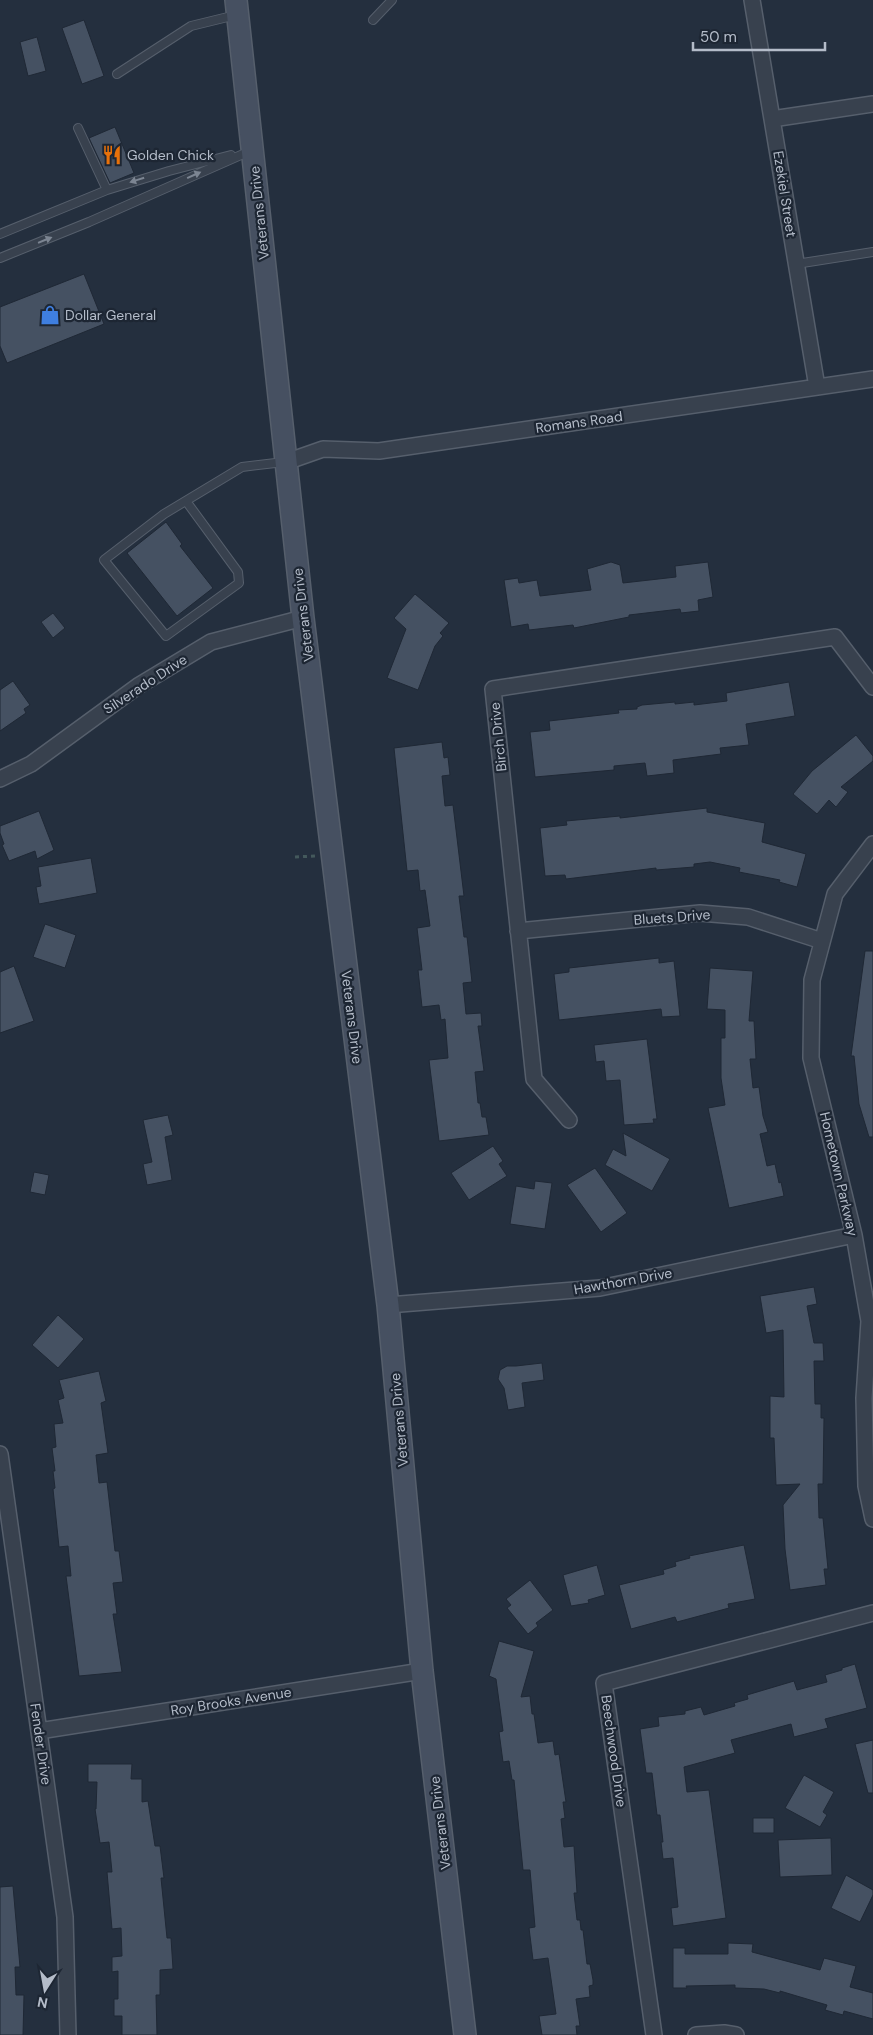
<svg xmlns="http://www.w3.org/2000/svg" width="873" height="2035" font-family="'DM Sans',sans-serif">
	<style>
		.building { fill: #455162; stroke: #1f2835 }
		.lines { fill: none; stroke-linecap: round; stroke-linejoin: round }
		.service-casing { stroke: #565f6c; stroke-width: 10 }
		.minor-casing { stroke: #565f6c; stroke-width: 18 }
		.secondary-casing { stroke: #565f6c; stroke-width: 24 }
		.path { stroke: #44595c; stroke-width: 3; stroke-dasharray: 4 4; stroke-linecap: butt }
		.service { stroke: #38414e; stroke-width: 8 }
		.minor { stroke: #38414e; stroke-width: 15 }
		.secondary { stroke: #465061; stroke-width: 21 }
		.oneway { fill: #7c8592 }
		.labels { text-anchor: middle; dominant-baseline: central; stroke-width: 4.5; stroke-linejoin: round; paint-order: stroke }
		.poi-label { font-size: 14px; fill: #b4bcc9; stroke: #1d2633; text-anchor: start }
		.street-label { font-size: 14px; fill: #b4bcc9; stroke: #1d2633 }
	</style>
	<rect width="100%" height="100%" fill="#242f3e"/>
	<path class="building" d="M 84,20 L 104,76 L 82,84 L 62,28 Z
		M 37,37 L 46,71 L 28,76 L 20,42 Z
		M 115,127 L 134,173 L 110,183 L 89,138 Z
		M 84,274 L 104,324 L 7,363 L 0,346 L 0,307 Z
		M 166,522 L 182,544 L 180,546 L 213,588 L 177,616 L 127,553 Z
		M 611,562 L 620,565 L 623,583 L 676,577 L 675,566 L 708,562 L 713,597 L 698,600 L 699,611 L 681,613 L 680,609 L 629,615 L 629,617 L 574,628 L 573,625 L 529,630 L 528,624 L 511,627 L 504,580 L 518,578 L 519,583 L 537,580 L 540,596 L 591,590 L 587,569 Z
		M 415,594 L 449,623 L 440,633 L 443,636 L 435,646 L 418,690 L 387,678 L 406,629 L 394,618 Z
		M 53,613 L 65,628 L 53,638 L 41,622 Z
		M 13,681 L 30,705 L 24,709 L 26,713 L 0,731 L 0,690 Z
		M 789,682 L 795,716 L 746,724 L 749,745 L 720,748 L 721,754 L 673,760 L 674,773 L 647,776 L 645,763 L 614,766 L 614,770 L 535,777 L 530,732 L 550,730 L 549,721 L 619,713 L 618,710 L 637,709 L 637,707 L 642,705 L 675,702 L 675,704 L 694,702 L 694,705 L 727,701 L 726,693 Z
		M 856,735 L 873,756 L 873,761 L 841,787 L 848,792 L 836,807 L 829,800 L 817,814 L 793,794 L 812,771 Z
		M 442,742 L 444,758 L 448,757 L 450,775 L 442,776 L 445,806 L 453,805 L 464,896 L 459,896 L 464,937 L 467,937 L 472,982 L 463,983 L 466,1014 L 481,1013 L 482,1026 L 478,1026 L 484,1071 L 475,1072 L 478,1103 L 480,1103 L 482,1117 L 486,1117 L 489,1135 L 439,1141 L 429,1060 L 448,1058 L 445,1019 L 441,1020 L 439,1005 L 422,1007 L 418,970 L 422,970 L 417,928 L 430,926 L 425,890 L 420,891 L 418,870 L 407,871 L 394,748 Z
		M 707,808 L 707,812 L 765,823 L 762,842 L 806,854 L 797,887 L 779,882 L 780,880 L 739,872 L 740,868 L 710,862 L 694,864 L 694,867 L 656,870 L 656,868 L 566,879 L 565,875 L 545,876 L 540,828 L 567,825 L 566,821 L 620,816 L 620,818 Z
		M 39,811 L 54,850 L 37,859 L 35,851 L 9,861 L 2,845 L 4,844 L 0,833 L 0,826 Z
		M 91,858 L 97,893 L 39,904 L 36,887 L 41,886 L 38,867 Z
		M 45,924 L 76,935 L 65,968 L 33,957 Z
		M 865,951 L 873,951 L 873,1137 L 869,1137 L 859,1104 L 854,1056 L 851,1056 Z
		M 659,958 L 659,963 L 674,961 L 680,1016 L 662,1017 L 661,1009 L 559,1020 L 554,974 L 569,972 L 569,968 Z
		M 14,966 L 34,1021 L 0,1033 L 0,972 Z
		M 710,968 L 753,971 L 749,1021 L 754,1021 L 756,1059 L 750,1059 L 753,1088 L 759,1087 L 763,1116 L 768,1132 L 760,1134 L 767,1166 L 775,1164 L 779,1183 L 781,1182 L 784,1196 L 729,1208 L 708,1108 L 725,1105 L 721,1078 L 721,1038 L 725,1038 L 725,1010 L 707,1009 Z
		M 647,1039 L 657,1119 L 653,1119 L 654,1123 L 624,1125 L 620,1080 L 606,1081 L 604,1061 L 596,1062 L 594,1045 Z
		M 168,1115 L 173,1135 L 165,1137 L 172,1180 L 147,1185 L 143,1164 L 152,1162 L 143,1120 Z
		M 623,1133 L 670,1159 L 652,1191 L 605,1165 L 613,1149 L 626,1156 Z
		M 493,1146 L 503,1161 L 499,1164 L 507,1176 L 469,1200 L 451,1173 Z
		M 595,1168 L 627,1213 L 601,1232 L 567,1185 Z
		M 34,1172 L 49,1175 L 45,1195 L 30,1192 Z
		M 535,1181 L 552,1183 L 545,1229 L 510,1224 L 516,1186 L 534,1189 Z
		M 814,1287 L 817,1304 L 807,1306 L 814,1343 L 823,1343 L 824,1361 L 814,1361 L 815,1404 L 821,1404 L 821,1418 L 824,1418 L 823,1484 L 818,1484 L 819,1518 L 823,1518 L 828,1569 L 824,1569 L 826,1585 L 790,1590 L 785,1549 L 783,1505 L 800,1484 L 776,1485 L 774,1438 L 770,1438 L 770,1396 L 784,1397 L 783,1330 L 766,1333 L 760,1296 Z
		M 58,1315 L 84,1339 L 58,1368 L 32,1345 Z
		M 542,1363 L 544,1380 L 522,1383 L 525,1407 L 508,1410 L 504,1388 L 498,1379 L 500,1370 L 507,1366 L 516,1366 Z
		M 99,1371 L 106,1401 L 101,1403 L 108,1453 L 96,1455 L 99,1483 L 107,1482 L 115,1551 L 119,1551 L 123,1582 L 113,1583 L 117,1614 L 113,1614 L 122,1672 L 79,1676 L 66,1576 L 71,1576 L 68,1546 L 59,1547 L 53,1489 L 55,1488 L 53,1471 L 55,1471 L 52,1448 L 56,1447 L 54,1424 L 63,1423 L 58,1400 L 64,1398 L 59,1380 Z
		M 744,1545 L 755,1599 L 728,1604 L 729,1608 L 677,1622 L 675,1617 L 631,1629 L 619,1585 L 664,1574 L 663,1570 L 676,1566 L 675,1562 L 690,1558 L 689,1556 Z
		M 597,1565 L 605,1595 L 588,1600 L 589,1603 L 571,1606 L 563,1575 Z
		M 530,1580 L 553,1610 L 536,1623 L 538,1626 L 528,1634 L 507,1608 L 511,1605 L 506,1599 Z
		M 499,1641 L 534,1651 L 521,1697 L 530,1696 L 532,1714 L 534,1714 L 538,1743 L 553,1741 L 555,1755 L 559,1754 L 566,1802 L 563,1802 L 565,1818 L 561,1819 L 564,1847 L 574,1846 L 577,1893 L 574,1893 L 577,1920 L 580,1920 L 581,1930 L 583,1930 L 587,1964 L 590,1964 L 593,1980 L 593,1985 L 589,1986 L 590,1997 L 576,1999 L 580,2026 L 576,2026 L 577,2035 L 542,2035 L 539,2016 L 556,2014 L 548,1958 L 533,1960 L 529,1928 L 535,1927 L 530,1870 L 523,1870 L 514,1780 L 512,1780 L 509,1761 L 503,1762 L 499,1732 L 503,1731 L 496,1679 L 489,1676 Z
		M 855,1664 L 867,1708 L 825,1719 L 828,1728 L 794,1737 L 791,1724 L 731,1740 L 735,1753 L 684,1767 L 687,1792 L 709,1790 L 726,1918 L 673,1926 L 671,1908 L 678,1907 L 673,1858 L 663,1859 L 661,1842 L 663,1842 L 660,1815 L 657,1815 L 652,1773 L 646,1773 L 640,1729 L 659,1726 L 658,1717 L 685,1714 L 685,1711 L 701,1707 L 704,1715 L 735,1706 L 734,1703 L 748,1699 L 747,1695 L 794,1681 L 797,1690 L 827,1682 L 825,1675 L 842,1670 L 842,1668 Z
		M 873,1740 L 873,1793 L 868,1793 L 855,1744 Z
		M 88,1764 L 132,1764 L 131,1779 L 142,1779 L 142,1802 L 148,1801 L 155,1846 L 160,1846 L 164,1878 L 161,1878 L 167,1938 L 171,1938 L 173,1969 L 160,1970 L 160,1995 L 156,1995 L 157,2035 L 122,2035 L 122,2016 L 114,2016 L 114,1999 L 118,1999 L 118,1971 L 112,1972 L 112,1957 L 122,1956 L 121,1928 L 112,1929 L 107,1872 L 112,1872 L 109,1842 L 100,1843 L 95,1809 L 96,1809 L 97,1782 L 88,1782 Z
		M 804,1775 L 834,1792 L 823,1812 L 827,1815 L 820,1827 L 785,1808 Z
		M 753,1818 L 774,1818 L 774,1833 L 753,1833 Z
		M 831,1838 L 832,1875 L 780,1877 L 778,1840 Z
		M 846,1875 L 873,1890 L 873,1895 L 860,1922 L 831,1908 Z
		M 13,1886 L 20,1967 L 15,1967 L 16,1995 L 24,1995 L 23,2035 L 0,2035 L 0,1887 Z
		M 728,1943 L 753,1944 L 752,1952 L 820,1970 L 824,1958 L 856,1966 L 850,1987 L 873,1993 L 873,2019 L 844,2011 L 843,2015 L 825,2010 L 827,2005 L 780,1991 L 780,1993 L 764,1989 L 735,1988 L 735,1985 L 686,1986 L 687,1988 L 673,1988 L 673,1948 L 685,1948 L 685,1954 L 728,1954 Z"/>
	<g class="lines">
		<defs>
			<path id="service" d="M 373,20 L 392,0
				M 117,74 L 191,26 L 236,15
				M 78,128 L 107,190
				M 0,234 L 107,190 L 169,171 L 231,155
				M 0,258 L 89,222 L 250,151
				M 796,264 L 873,252
				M 186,501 L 238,572 L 239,583 L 166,636 L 104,560 L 164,514 L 242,467 L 284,462"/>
			<path id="minor" d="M 752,0 L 817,387
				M 772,119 L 873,104
				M 286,462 L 323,449 L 379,451 L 873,379
				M 0,779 L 31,764 L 138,686 L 211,642 L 303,618
				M 873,844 L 835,894 L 812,980 L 811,1058 L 854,1235 L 869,1321 L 864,1398 L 866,1486 L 873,1519
				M 518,931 L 700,913 L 748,917 L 822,941
				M 569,1120 L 534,1079 L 493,689 L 835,637 L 873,687
				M 388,1305 L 600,1288 L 854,1235
				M 0,1454 L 65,1917 L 68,2035
				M 39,1731 L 422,1671
				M 654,2035 L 604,1683 L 873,1613
				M 696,2035 L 724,2033 L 736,2035"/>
			<path id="secondary" d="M 236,0 L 303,618 L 388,1305 L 422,1671 L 465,2035"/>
		</defs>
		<use href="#service" class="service-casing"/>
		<use href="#minor" class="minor-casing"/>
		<use href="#secondary" class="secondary-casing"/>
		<path class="path" d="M 295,857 L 315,856"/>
		<use href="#service" class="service"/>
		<use href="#minor" class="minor"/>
		<use href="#secondary" class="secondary"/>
	</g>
	<defs><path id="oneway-solid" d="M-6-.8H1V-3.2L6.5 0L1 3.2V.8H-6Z" transform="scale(1.25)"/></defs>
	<g class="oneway">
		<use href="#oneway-solid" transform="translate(194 175) rotate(-24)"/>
		<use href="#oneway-solid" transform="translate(137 180) rotate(163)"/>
		<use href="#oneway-solid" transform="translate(45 240) rotate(-22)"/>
	</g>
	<defs>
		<symbol id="restaurant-bare" viewBox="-9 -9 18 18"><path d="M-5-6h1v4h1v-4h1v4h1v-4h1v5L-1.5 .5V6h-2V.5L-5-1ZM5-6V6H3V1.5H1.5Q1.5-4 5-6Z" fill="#e8710a" stroke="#1d2633" stroke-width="2.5" paint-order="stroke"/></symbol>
		<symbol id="shop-bare" viewBox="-9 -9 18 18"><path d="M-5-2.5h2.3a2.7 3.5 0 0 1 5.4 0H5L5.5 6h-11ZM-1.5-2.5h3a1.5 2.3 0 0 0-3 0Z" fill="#3f7fe0" stroke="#1d2633" stroke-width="2.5" paint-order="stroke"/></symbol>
	</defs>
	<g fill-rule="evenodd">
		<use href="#restaurant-bare" x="98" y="141" width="28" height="28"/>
		<use href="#shop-bare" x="36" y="301" width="28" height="28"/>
	</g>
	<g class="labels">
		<g class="poi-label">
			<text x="127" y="155">Golden Chick</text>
			<text x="65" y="315">Dollar General</text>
		</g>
		<g class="street-label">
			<text transform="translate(785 194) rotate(81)">Ezekiel Street</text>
			<text transform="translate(259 213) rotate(-96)">Veterans Drive</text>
			<text transform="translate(579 422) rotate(-8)">Romans Road</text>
			<text transform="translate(303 615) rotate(-97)">Veterans Drive</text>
			<text transform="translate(145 684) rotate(-33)">Silverado Drive</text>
			<text transform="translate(498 737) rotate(-96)">Birch Drive</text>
			<text transform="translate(672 917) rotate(-4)">Bluets Drive</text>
			<text transform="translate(352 1017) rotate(83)">Veterans Drive</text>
			<text transform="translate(839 1174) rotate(77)">Hometown Parkway</text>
			<text transform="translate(623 1281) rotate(-10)">Hawthorn Drive</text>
			<text transform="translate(399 1420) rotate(-95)">Veterans Drive</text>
			<text transform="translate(231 1701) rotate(-9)">Roy Brooks Avenue</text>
			<text transform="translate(41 1744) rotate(82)">Fender Drive</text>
			<text transform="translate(614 1751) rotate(82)">Beechwood Drive</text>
			<text transform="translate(440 1823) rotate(-97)">Veterans Drive</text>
		</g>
	</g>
	<g transform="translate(45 1990) rotate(191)" stroke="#1d2633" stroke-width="4" paint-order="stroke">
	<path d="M0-4L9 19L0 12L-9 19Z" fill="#b4bcc9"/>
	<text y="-8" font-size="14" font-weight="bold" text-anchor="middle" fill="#b4bcc9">N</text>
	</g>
	<path d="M693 42v8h132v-8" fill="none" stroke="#b4bcc9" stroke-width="2.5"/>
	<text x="700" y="42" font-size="15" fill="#b4bcc9" stroke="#1d2633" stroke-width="4" paint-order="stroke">50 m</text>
</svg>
